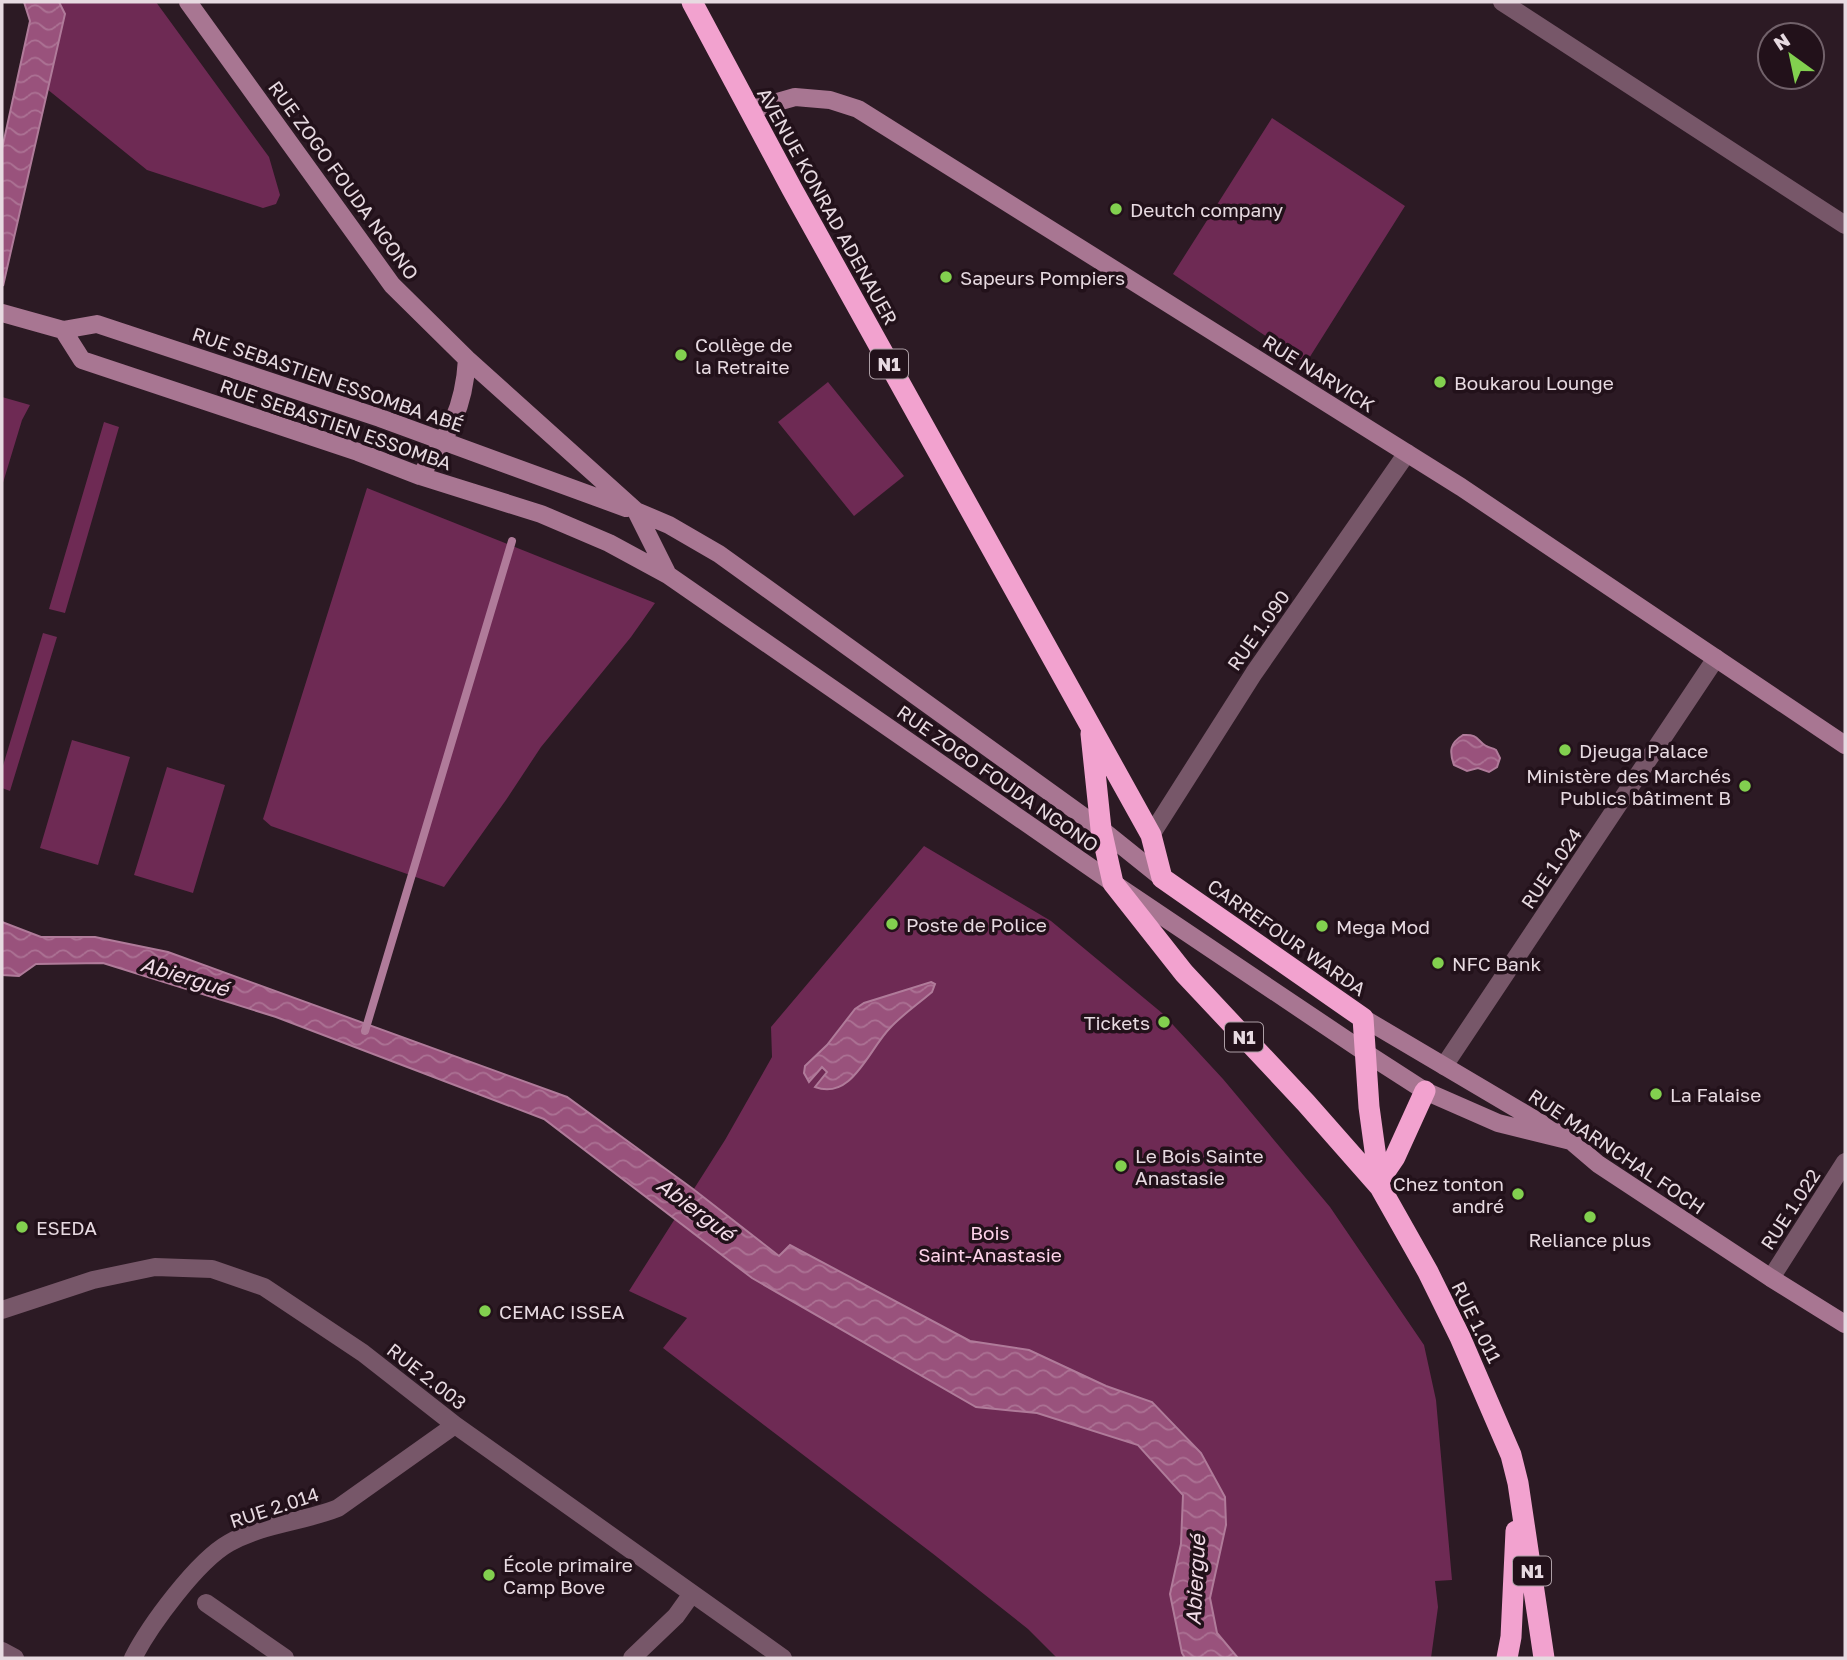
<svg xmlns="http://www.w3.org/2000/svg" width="1847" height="1660" font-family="'Golos Text',sans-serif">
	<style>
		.green { fill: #6e2a54 }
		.water { fill: url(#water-waves); stroke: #b07b9a; stroke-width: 2 }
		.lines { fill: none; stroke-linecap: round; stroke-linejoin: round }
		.stream { stroke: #b07b9a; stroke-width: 8 }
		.street { stroke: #775769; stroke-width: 18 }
		.secondary { stroke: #a87692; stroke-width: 18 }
		.highway { stroke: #f2a2cf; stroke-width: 21 }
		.poi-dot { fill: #82d04f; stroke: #22111a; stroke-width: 2.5 }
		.labels { text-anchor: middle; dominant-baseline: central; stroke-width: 7; stroke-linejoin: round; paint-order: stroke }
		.shield { fill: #22111a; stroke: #ac9ea5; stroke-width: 2 }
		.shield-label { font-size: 18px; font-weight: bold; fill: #e7dae1 }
		.street-label { font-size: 19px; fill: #e7dae1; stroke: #22111a }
		.poi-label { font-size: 19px; fill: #e7dae1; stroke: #22111a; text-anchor: start }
		.park-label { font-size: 19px; fill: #fed3ea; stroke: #22111a }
		.water-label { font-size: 21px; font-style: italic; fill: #f2dce8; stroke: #22111a }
	</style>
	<defs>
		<pattern id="water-waves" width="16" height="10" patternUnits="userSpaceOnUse" patternTransform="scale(1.75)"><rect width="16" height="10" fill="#99527c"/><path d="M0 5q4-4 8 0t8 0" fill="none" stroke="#ac7294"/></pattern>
	</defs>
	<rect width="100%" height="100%" fill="#2c1a24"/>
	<path class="green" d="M 59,2 L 156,2 L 269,157 L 280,195 L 276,204 L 263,208 L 147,170 L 47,89 L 65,14 Z
		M 1272,118 L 1405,206 L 1306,363 L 1173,274 Z
		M 828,382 L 904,476 L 854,516 L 778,422 Z
		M 2,397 L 30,405 L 22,420 L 2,486 Z
		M 104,422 L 119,427 L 65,613 L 49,609 Z
		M 367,488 L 655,603 L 631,637 L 541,747 L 506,800 L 444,887 L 271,826 L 263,819 Z
		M 43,633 L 57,637 L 10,791 L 2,788 L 2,769 Z
		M 72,740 L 130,757 L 98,865 L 40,848 Z
		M 167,767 L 225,785 L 193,893 L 134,875 Z
		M 924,846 L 1051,921 L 1162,1013 L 1223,1079 L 1330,1207 L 1424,1345 L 1436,1400 L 1452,1580 L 1435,1581 L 1438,1607 L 1431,1658 L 1057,1658 L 1028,1629 L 932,1553 L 663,1348 L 687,1318 L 629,1291 L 725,1140 L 772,1057 L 771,1027 Z"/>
	<path class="water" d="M 24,2 L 59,2 L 65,14 L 3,286 L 2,149 L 30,21 Z
		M 1463,735 C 1479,734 1476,740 1486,746 C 1490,748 1493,748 1496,750 L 1500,758 L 1497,767 L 1489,772 L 1478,768 L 1467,771 L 1454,765 C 1449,751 1450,743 1463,735 Z
		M 2,922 L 41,937 L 95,937 L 168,952 L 567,1097 L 693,1189 L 779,1256 L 790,1245 L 970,1341 L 1029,1350 L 1106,1386 L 1152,1402 L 1201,1453 L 1225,1497 L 1226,1525 L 1210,1598 L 1217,1633 L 1238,1658 L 1185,1658 L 1182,1653 L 1170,1594 L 1181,1544 L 1183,1495 L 1138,1445 L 1037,1413 L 976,1407 L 752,1278 L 544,1119 L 276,1017 L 103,963 L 36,964 L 19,976 L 2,975 Z
		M 931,982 L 935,984 L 932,992 C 918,1004 902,1015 890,1028 C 869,1049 852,1101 815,1087 L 827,1072 L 822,1067 L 809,1082 L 804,1073 L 805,1066 L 827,1045 L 855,1009 L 864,1003 Z"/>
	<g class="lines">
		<path class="stream" d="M 365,1031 L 512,541"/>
		<path class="street" d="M 1502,2 L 1845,225
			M 1151,835 L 1254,673 L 1407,453
			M 1444,1066 L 1716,658
			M 1771,1278 L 1845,1162
			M 2,1310 L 93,1280 L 155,1267 L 212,1269 L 264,1287 L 363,1353 L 455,1425 L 783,1658
			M 206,1603 L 285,1658
			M 2,1651 L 15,1658
			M 133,1658 C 150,1625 197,1561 229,1543 C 262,1524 303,1522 338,1508 L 455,1425
			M 632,1658 L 676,1616 L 691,1595"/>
		<path class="secondary" d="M 188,2 L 392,285 L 467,359 L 636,511 L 669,525 L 719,554 L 1101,829 L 1162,878
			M 749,110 L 795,97 L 830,100 L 858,109 L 1461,487 L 1845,745
			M 2,313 L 63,330 L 97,324 L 380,418 L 626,508
			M 63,330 L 82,360 L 358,452 L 420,476 L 541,514 L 609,543 L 668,575 L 1113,883 L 1366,1053 L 1425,1091 L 1498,1123 L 1571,1141
			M 420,476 C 448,434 464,411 467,359
			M 636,511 L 668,575
			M 1363,1018 L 1571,1141 L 1598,1164 L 1771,1278 L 1845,1324"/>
		<path class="highway" d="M 692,2 L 792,189 L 1151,835 L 1162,878 L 1363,1018 L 1369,1107 L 1380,1187
			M 1091,734 L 1101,829 L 1113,883 L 1184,973 L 1306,1103 L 1380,1187 L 1428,1272 L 1460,1337 L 1511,1455 L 1518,1483 L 1544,1658
			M 1378,1182 L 1395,1157 L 1425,1091
			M 1507,1658 L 1511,1637 L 1516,1531"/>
	</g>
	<g class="poi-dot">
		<circle cx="1116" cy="209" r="7"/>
		<circle cx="946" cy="277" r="7"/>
		<circle cx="681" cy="355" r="7"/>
		<circle cx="1440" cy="382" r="7"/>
		<circle cx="1565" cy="750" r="7"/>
		<circle cx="1745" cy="786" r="7"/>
		<circle cx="892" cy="924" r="7"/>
		<circle cx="1322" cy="926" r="7"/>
		<circle cx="1438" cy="963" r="7"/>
		<circle cx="1164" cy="1022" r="7"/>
		<circle cx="1656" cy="1094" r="7"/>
		<circle cx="1121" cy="1166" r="7"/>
		<circle cx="1518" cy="1194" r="7"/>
		<circle cx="1590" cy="1217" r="7"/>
		<circle cx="22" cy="1227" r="7"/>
		<circle cx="485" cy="1311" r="7"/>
		<circle cx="489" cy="1575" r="7"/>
	</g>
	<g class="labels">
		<g class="shield">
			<rect x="870" y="349.5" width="38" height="29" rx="5"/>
			<rect x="1225" y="1022.5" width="38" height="29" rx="5"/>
			<rect x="1513" y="1556.5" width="38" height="29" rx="5"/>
		</g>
		<g class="shield-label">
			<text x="889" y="364">N1</text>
			<text x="1244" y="1037">N1</text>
			<text x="1532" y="1571">N1</text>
		</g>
		<g class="street-label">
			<text transform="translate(344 180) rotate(54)">RUE ZOGO FOUDA NGONO</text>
			<text transform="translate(828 206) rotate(61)">AVENUE KONRAD ADENAUER</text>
			<text transform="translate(1319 373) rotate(32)">RUE NARVICK</text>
			<text transform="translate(328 379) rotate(19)">RUE SEBASTIEN ESSOMBA ABÉ</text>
			<text transform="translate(336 424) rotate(19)">RUE SEBASTIEN ESSOMBA</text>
			<text transform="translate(1258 630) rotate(-55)">RUE 1.090</text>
			<text transform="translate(998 778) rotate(35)">RUE ZOGO FOUDA NGONO</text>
			<text transform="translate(1551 868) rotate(-56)">RUE 1.024</text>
			<text transform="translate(1287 937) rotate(35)">CARREFOUR WARDA</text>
			<text transform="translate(1617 1151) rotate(34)">RUE MARNCHAL FOCH</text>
			<text transform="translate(1790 1209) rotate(-57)">RUE 1.022</text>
			<text transform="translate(1477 1322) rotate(64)">RUE 1.011</text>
			<text transform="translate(427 1376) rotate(38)">RUE 2.003</text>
			<text transform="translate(274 1507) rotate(-18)">RUE 2.014</text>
		</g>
		<g class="poi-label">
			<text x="1130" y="209">Deutch company</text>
			<text x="960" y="277">Sapeurs Pompiers</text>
			<text x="695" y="344">Collège de<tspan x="695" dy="22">la Retraite</tspan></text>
			<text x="1454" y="382">Boukarou Lounge</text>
			<text x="1579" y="750">Djeuga Palace</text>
			<text x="1731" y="775" text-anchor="end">Ministère des Marchés<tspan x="1731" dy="22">Publics bâtiment B</tspan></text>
			<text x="906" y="924">Poste de Police</text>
			<text x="1336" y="926">Mega Mod</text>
			<text x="1452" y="963">NFC Bank</text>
			<text x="1150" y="1022" text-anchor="end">Tickets</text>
			<text x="1670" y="1094">La Falaise</text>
			<text x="1135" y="1155">Le Bois Sainte<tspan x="1135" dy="22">Anastasie</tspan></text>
			<text x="1504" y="1183" text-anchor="end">Chez tonton<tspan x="1504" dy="22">andré</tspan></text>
			<text x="36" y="1227">ESEDA</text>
			<text x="1590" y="1239" text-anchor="middle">Reliance plus</text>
			<text x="499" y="1311">CEMAC ISSEA</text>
			<text x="503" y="1564">École primaire<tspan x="503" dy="22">Camp Bove</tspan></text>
		</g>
		<g class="park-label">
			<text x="990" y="1232">Bois<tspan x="990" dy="22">Saint-Anastasie</tspan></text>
		</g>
		<g class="water-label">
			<text transform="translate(185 976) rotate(17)">Abiergué</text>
			<text transform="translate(696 1209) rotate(37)">Abiergué</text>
			<text transform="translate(1195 1580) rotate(-87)">Abiergué</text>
		</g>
	</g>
	<rect width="1847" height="1660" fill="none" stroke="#e7dae1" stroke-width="7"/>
	<g transform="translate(1791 56) rotate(327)"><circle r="33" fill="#22111a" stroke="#71616a" stroke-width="2"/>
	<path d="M0-5L12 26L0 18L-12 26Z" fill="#82d04f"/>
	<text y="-10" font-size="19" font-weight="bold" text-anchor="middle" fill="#e7dae1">N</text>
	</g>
</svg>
